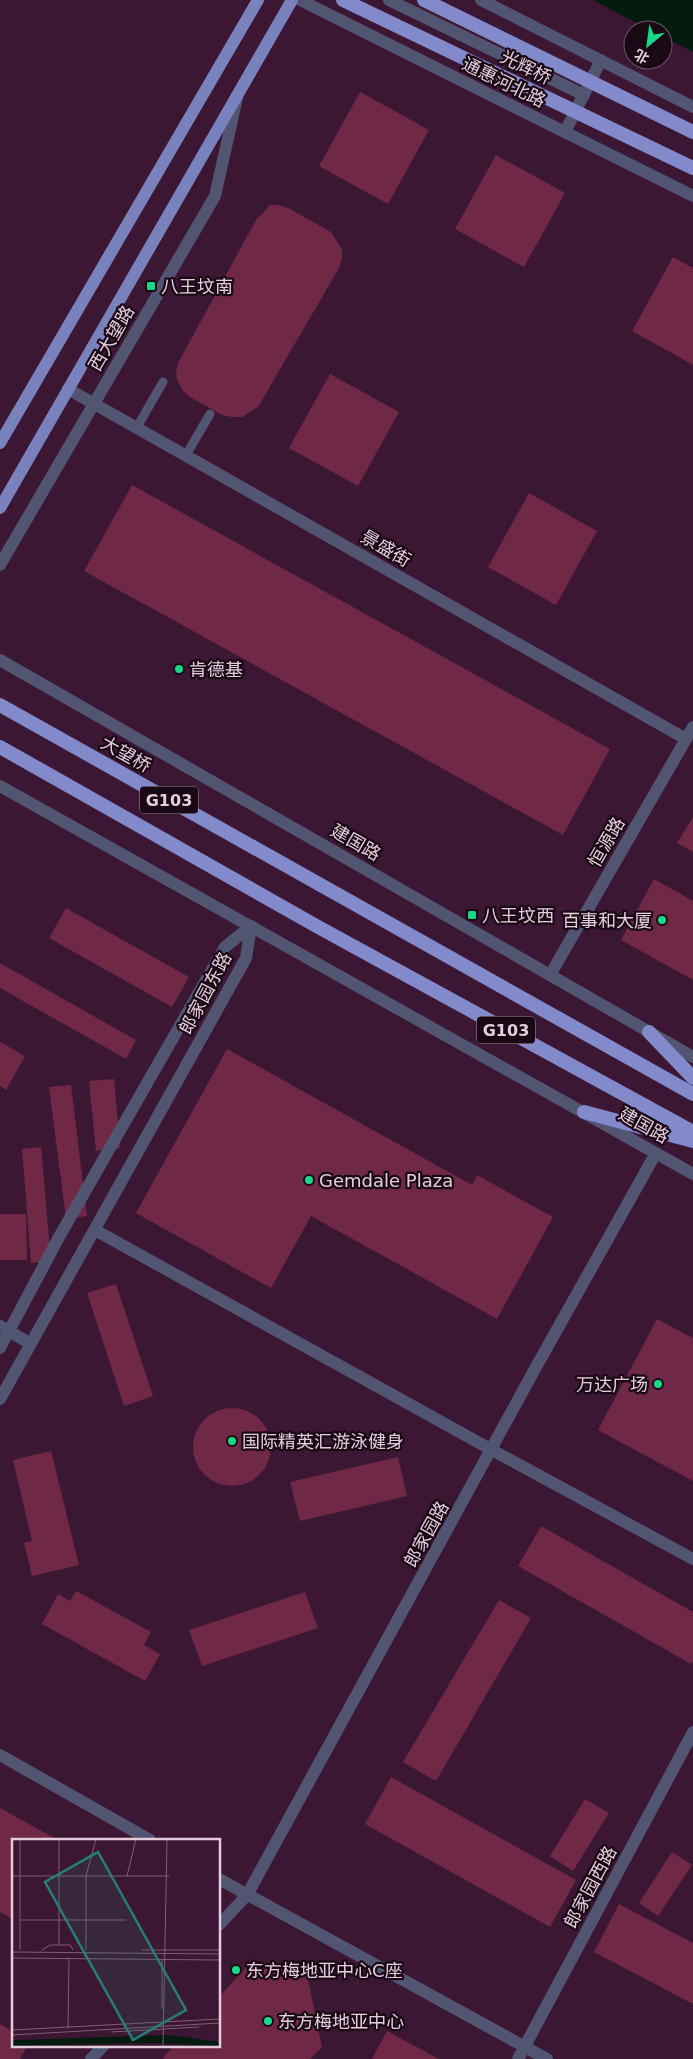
<svg xmlns="http://www.w3.org/2000/svg" width="693" height="2059" font-family="'DejaVu Sans','Noto Sans SC',sans-serif">
	<style>
		.water { fill: #031c0e }
		.building { fill: #6f2845 }
		.lines { fill: none; stroke-linecap: round; stroke-linejoin: round }
		.service { stroke: #515572; stroke-width: 9 }
		.minor { stroke: #515572; stroke-width: 12 }
		.tertiary { stroke: #515572; stroke-width: 12 }
		.primary { stroke: #7a82bd; stroke-width: 12 }
		.trunk { stroke: #828acc; stroke-width: 14 }
		.trunk-bridge { stroke: #828acc; stroke-width: 14 }
		.poi-dot { fill: #19d989; stroke: #190915; stroke-width: 2 }
		.labels { text-anchor: middle; dominant-baseline: central; stroke-width: 4.5; stroke-linejoin: round; paint-order: stroke }
		.shield { fill: #190915; stroke: #a792a0; stroke-width: 1 }
		.shield-label { font-size: 16px; font-weight: bold; fill: #e4ccdc }
		.street-label { font-size: 18px; fill: #e4ccdc; stroke: #190915 }
		.poi-label { font-size: 18px; fill: #e4ccdc; stroke: #190915; text-anchor: start }
		.inset-road { fill: none; stroke: #7f5f77; stroke-width: 1 }
		.view { fill: #247f79; fill-opacity: 0.15; stroke: #247f79; stroke-width: 2.5 }
		.inset-edge { fill: none; stroke: #e4ccdc; stroke-width: 2.5 }
	</style>
	<rect width="100%" height="100%" fill="#3c1733"/>
	<path class="water" d="M 593,0 L 693,0 L 693,52 L 663,37 L 663,30 L 650,30 Z"/>
	<path class="building" d="M 360,92 L 429,130 L 388,204 L 319,166 Z
		M 496,155 L 565,193 L 524,267 L 455,229 Z
		M 270,205 L 279,205 L 288,208 L 331,232 L 342,249 L 342,258 L 339,268 L 258,407 L 242,417 L 232,417 L 222,415 L 190,397 L 183,391 L 177,380 L 176,372 L 178,363 L 256,220 Z
		M 673,257 L 693,268 L 693,365 L 632,331 Z
		M 330,374 L 399,412 L 358,486 L 289,448 Z
		M 132,485 L 610,749 L 563,835 L 84,571 Z
		M 529,493 L 597,531 L 556,605 L 488,567 Z
		M 693,817 L 693,852 L 677,843 Z
		M 654,879 L 693,901 L 693,980 L 621,940 Z
		M 66,908 L 189,977 L 172,1007 L 49,938 Z
		M 0,963 L 136,1040 L 126,1059 L 0,988 Z
		M 0,1042 L 25,1056 L 6,1090 L 0,1086 Z
		M 227,1049 L 472,1185 L 477,1175 L 553,1217 L 497,1319 L 311,1216 L 271,1288 L 136,1213 Z
		M 114,1079 L 120,1148 L 96,1151 L 89,1081 Z
		M 71,1085 L 87,1216 L 66,1219 L 49,1087 Z
		M 41,1147 L 51,1262 L 31,1263 L 22,1149 Z
		M 0,1214 L 26,1214 L 27,1260 L 0,1260 Z
		M 116,1284 L 153,1396 L 124,1406 L 87,1293 Z
		M 657,1319 L 693,1338 L 693,1481 L 598,1430 Z
		M193 1447a39 39 0 1 1 78 0a39 39 0 1 1-78 0Z
		M 51,1451 L 79,1565 L 32,1576 L 24,1543 L 32,1541 L 13,1460 Z
		M 398,1457 L 407,1496 L 300,1521 L 290,1482 Z
		M 541,1526 L 693,1612 L 693,1661 L 691,1664 L 518,1566 Z
		M 76,1591 L 151,1632 L 144,1645 L 160,1654 L 145,1681 L 42,1624 L 58,1594 L 70,1601 Z
		M 305,1592 L 318,1628 L 202,1666 L 189,1630 Z
		M 499,1600 L 531,1618 L 436,1781 L 403,1762 Z
		M 391,1777 L 576,1880 L 550,1927 L 365,1824 Z
		M 585,1799 L 609,1813 L 573,1871 L 550,1856 Z
		M 0,1808 L 58,1840 L 14,1840 L 14,1920 L 0,1912 Z
		M 672,1852 L 692,1865 L 658,1916 L 639,1903 Z
		M 619,1904 L 693,1943 L 693,2004 L 594,1952 Z
		M 248,1965 L 305,1965 L 322,2047 L 310,2059 L 162,2059 L 175,2045 L 219,2045 L 219,1997 Z
		M 0,2024 L 14,2032 L 14,2045 L 28,2045 L 20,2059 L 0,2059 Z
		M 387,2031 L 439,2059 L 372,2059 Z"/>
	<g class="lines">
		<path class="service" d="M 137,427 L 163,382
			M 186,455 L 210,414"/>
		<path class="minor" d="M 68,389 L 686,739
			M 550,975 L 693,727
			M 0,1326 L 31,1344
			M 0,1348 L 59,1237 L 225,947 L 251,926
			M 0,1399 L 246,958 L 251,926"/>
		<path class="tertiary" d="M 300,0 L 693,196
			M 389,0 L 584,95
			M 481,0 L 693,107
			M 565,132 L 601,60
			M 0,565 L 215,196 L 237,98
			M 0,660 L 693,1057
			M 0,786 L 693,1174
			M 95,1230 L 492,1450 L 693,1559
			M 0,1755 L 150,1840
			M 219,1879 L 547,2059
			M 219,1925 L 247,1895 L 536,1367 L 656,1153
			M 91,2059 L 104,2045
			M 518,2059 L 693,1732"/>
		<path class="primary" d="M 0,443 L 258,0
			M 0,508 L 292,0"/>
		<path class="trunk" d="M 0,705 L 693,1094
			M 0,747 L 320,928 L 693,1132
			M 649,1032 L 693,1078
			M 584,1112 L 693,1141"/>
		<path class="trunk-bridge" d="M 343,0 L 693,168
			M 424,0 L 693,132"/>
	</g>
	<g class="poi-dot">
		<rect x="146" y="281" width="10" height="10" rx="2.5"/>
		<circle cx="179" cy="669" r="5"/>
		<rect x="467" y="910" width="10" height="10" rx="2.5"/>
		<circle cx="662" cy="920" r="5"/>
		<circle cx="309" cy="1180" r="5"/>
		<circle cx="658" cy="1384" r="5"/>
		<circle cx="232" cy="1441" r="5"/>
		<circle cx="236" cy="1970" r="5"/>
		<circle cx="268" cy="2021" r="5"/>
	</g>
	<g class="labels">
		<g class="shield">
			<rect x="140" y="786.5" width="58" height="27" rx="4"/>
			<rect x="477" y="1016.5" width="58" height="27" rx="4"/>
		</g>
		<g class="shield-label">
			<text x="169" y="800">G103</text>
			<text x="506" y="1030">G103</text>
		</g>
		<g class="street-label">
			<text transform="translate(526 67) rotate(26)">光辉桥</text>
			<text transform="translate(504 82) rotate(26)">通惠河北路</text>
			<text transform="translate(111 338) rotate(-60)">西大望路</text>
			<text transform="translate(386 548) rotate(30)">景盛街</text>
			<text transform="translate(126 754) rotate(29)">大望桥</text>
			<text transform="translate(356 842) rotate(30)">建国路</text>
			<text transform="translate(606 842) rotate(-60)">恒源路</text>
			<text transform="translate(205 993) rotate(-62)">郎家园东路</text>
			<text transform="translate(644 1125) rotate(29)">建国路</text>
			<text transform="translate(426 1534) rotate(-61)">郎家园路</text>
			<text transform="translate(590 1887) rotate(-62)">郎家园西路</text>
		</g>
		<g class="poi-label">
			<text x="161" y="286">八王坟南</text>
			<text x="189" y="669">肯德基</text>
			<text x="482" y="915">八王坟西</text>
			<text x="652" y="920" text-anchor="end">百事和大厦</text>
			<text x="319" y="1180">Gemdale Plaza</text>
			<text x="648" y="1384" text-anchor="end">万达广场</text>
			<text x="242" y="1441">国际精英汇游泳健身</text>
			<text x="246" y="1970">东方梅地亚中心C座</text>
			<text x="278" y="2021">东方梅地亚中心</text>
		</g>
	</g>
	<g transform="translate(12 1839)">
		<rect width="208" height="208" fill="#3c1733"/>
		<path d="M 157,196 L 207,203 L 208,207 L 141,204 L 0,207 L 0,201 L 5,201 Z" fill="#031c0e"/>
		<path class="inset-road" d="M 0,37 L 157,37M 115,37 L 124,0M 8,81 L 114,81M 47,106 L 47,0M 8,111 L 8,0M 30,111 L 38,106 L 58,106 L 61,111M 74,111 L 74,37 L 84,0M 130,111 L 208,111M 0,113 L 208,115M 0,119 L 208,121M 150,120 L 150,170M 56,189 L 57,120M 0,191 L 208,180M 99,193 L 187,188M 0,196 L 208,184M 151,207 L 155,0"/>
		<path class="view" d="M 86,13 L 174,171 L 121,201 L 33,43 Z"/>
		<rect width="208" height="208" class="inset-edge"/>
	</g>
	<g transform="translate(648 45) rotate(209)"><circle r="24" fill="#190915" stroke="#6a5765"/>
	<path d="M0-4L9 19L0 12L-9 19Z" fill="#19d989"/>
	<text y="-8" font-size="14" font-weight="bold" text-anchor="middle" fill="#e4ccdc">北</text>
	</g>
</svg>
